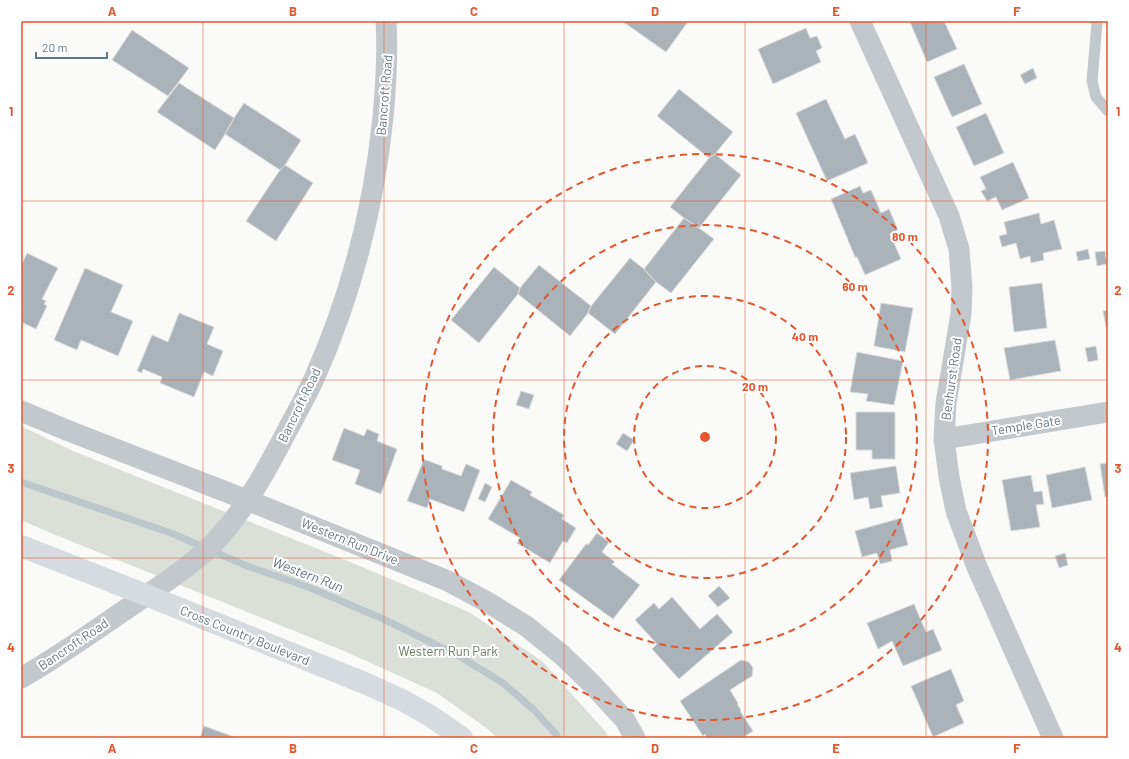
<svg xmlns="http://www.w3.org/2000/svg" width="1129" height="759" font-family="Barlow,sans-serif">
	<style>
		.green { fill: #dadfd7 }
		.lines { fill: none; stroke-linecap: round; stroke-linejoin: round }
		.stream { stroke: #bbc7cb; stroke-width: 7 }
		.building { fill: #aab3b9; stroke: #dcdcda }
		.service { stroke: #c3c8cc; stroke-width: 11 }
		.minor { stroke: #c3c8cc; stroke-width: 21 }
		.secondary { stroke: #d6dbdf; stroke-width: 22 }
		.grid { fill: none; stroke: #e4572e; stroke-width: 1; stroke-opacity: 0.55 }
		.ring { fill: none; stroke: #e4572e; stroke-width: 2; stroke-dasharray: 7 5 }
		.labels { text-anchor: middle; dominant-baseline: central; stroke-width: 4; stroke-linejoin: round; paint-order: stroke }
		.street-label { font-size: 13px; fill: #657683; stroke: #fff }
		.park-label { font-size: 13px; fill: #687a64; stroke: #fff }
		.water-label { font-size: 14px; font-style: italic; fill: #60757c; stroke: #fff }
		.centre { fill: #e4572e; stroke: #fff; stroke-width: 2 }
		.ring-label { font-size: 12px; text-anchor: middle; font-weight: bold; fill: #e4572e; stroke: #fff; stroke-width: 4; stroke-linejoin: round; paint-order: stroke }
		.neatline { fill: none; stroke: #e4572e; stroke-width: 1.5 }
		.grid-label { font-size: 13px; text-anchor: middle; font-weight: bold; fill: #e4572e }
	</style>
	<rect width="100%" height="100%" fill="#fafaf8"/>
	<path class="green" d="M 21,426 L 73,451 L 343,559 L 469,612 L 542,661 L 605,731 L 609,738 L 497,738 L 489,730 L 437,693 L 344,651 L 53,534 L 21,520 Z"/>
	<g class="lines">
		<path class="stream" d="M 21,482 L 171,533 L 247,566 L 308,587 L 381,618 L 459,656 L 503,683 L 534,710 L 556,734 L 558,738"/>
	</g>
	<path class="building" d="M 622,21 L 684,21 L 687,23 L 666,52 Z
		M 913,21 L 944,21 L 957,49 L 927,62 L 910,22 Z
		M 806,28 L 810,38 L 817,36 L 822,48 L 816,51 L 821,62 L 773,84 L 758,49 Z
		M 132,30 L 189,68 L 168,96 L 112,60 Z
		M 964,64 L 982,104 L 952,117 L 934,77 Z
		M 1033,68 L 1037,78 L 1025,84 L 1020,75 Z
		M 179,83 L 234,118 L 225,134 L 215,150 L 157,112 Z
		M 679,89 L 733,132 L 715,154 L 709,158 L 657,116 Z
		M 826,99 L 845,139 L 855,134 L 868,163 L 827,181 L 796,113 Z
		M 244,103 L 301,140 L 285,165 L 280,170 L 225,134 L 234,118 Z
		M 986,113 L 1004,153 L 974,166 L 956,127 Z
		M 715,154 L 741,175 L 699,228 L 684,218 L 670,207 L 709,158 Z
		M 1013,162 L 1029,198 L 1002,210 L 996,197 L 987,201 L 981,191 L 986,189 L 980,177 Z
		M 285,165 L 313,183 L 276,241 L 246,221 L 280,170 Z
		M 860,186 L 863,193 L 871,190 L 881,213 L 889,209 L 898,230 L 890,234 L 901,259 L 865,275 L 857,257 L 855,257 L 831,199 Z
		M 1039,213 L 1041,224 L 1054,220 L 1062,249 L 1043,253 L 1044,260 L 1031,263 L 1030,256 L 1020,259 L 1016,243 L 1002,247 L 999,236 L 1007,234 L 1004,222 Z
		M 684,218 L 699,228 L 714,239 L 671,293 L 656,282 L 644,269 Z
		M 1088,249 L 1090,259 L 1078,261 L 1076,252 Z
		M 1105,251 L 1107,264 L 1097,266 L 1095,252 Z
		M 27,253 L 58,268 L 42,299 L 46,301 L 44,304 L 47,306 L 36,329 L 21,322 L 21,266 Z
		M 630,258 L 644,269 L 656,282 L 615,334 L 588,313 L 591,306 Z
		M 539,265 L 591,306 L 588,313 L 570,336 L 518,294 L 520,288 Z
		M 494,267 L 520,288 L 518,294 L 479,343 L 451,320 Z
		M 85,268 L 123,285 L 111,312 L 133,321 L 118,356 L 81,340 L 77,350 L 54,340 Z
		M 1042,283 L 1047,328 L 1014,332 L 1009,287 Z
		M 881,303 L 913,308 L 905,352 L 874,346 Z
		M 1108,310 L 1108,337 L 1103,311 Z
		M 179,313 L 214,327 L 207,344 L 223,351 L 213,376 L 204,372 L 194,397 L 160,383 L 162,377 L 143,369 L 142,373 L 137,371 L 152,335 L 168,342 Z
		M 1055,340 L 1061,371 L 1010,380 L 1004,348 Z
		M 1096,346 L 1098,360 L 1088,362 L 1085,348 Z
		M 857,352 L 903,361 L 894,405 L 866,401 L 868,394 L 850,392 Z
		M 521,391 L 534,395 L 529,409 L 516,405 Z
		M 856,412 L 895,412 L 895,459 L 872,459 L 872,450 L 856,450 Z
		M 344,428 L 364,436 L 367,429 L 379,434 L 377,441 L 397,449 L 381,494 L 355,484 L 360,470 L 332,460 Z
		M 623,433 L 634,440 L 627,451 L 616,444 Z
		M 423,459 L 442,466 L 442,469 L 461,476 L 466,464 L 480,470 L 464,512 L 430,499 L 427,508 L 407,501 L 422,464 Z
		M 1108,463 L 1108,497 L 1105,497 L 1100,464 Z
		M 896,466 L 900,493 L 881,496 L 883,507 L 870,509 L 868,497 L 854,500 L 850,473 Z
		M 1085,467 L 1092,500 L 1052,508 L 1046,475 Z
		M 1031,475 L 1034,492 L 1042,491 L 1044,504 L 1036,505 L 1040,527 L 1011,531 L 1002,480 Z
		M 511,480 L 532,492 L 530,495 L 564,515 L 562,519 L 576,528 L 567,543 L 563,541 L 550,563 L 517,543 L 520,538 L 488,519 Z
		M 485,483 L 492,487 L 485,502 L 478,499 Z
		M 901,518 L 908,545 L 890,550 L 892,561 L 880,564 L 877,553 L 862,557 L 855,531 Z
		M 597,533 L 609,542 L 602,552 L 615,562 L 612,564 L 640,585 L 613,619 L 559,580 L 586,544 L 588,545 Z
		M 1065,553 L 1068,565 L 1059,568 L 1055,556 Z
		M 719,586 L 730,598 L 718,607 L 708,596 Z
		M 672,597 L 700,629 L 717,614 L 733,632 L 679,679 L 652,649 L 657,644 L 635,620 L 654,603 L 659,609 Z
		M 914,604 L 926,632 L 933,629 L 942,650 L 903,666 L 892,641 L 878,649 L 867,623 Z
		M 741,660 L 749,662 L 753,668 L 752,676 L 730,690 L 738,703 L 737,704 L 741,710 L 740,711 L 753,731 L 742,738 L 707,738 L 705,734 L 703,736 L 680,701 Z
		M 951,669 L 964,701 L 956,705 L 964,723 L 933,737 L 911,686 Z
		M 204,726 L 237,738 L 200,738 Z"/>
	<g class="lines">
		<path class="service" d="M 1097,23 L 1092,81 L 1096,97 L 1108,111"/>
		<path class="minor" d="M 860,21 L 949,216 L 959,249 L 962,288 L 961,314 L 946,403 L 944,439 L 949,477 L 956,511 L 977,567 L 1053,738
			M 21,411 L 69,431 L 247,500 L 448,581 L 489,603 L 526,626 L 562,655 L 591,683 L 625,720 L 635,738
			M 944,439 L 1108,412
			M 21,678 C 57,658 91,633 125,610 C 159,586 195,565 222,534 C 249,503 269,465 288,429 C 297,412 306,396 314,379 C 351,296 374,207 383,117 C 386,85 388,53 386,21"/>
		<path class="secondary" d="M 21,546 L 146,595 L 367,684 L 404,701 L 432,717 L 462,738"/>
	</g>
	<path class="grid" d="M 203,21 L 203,738M 384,21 L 384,738M 564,21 L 564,738M 745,21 L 745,738M 926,21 L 926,738M 21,201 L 1108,201M 21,380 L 1108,380M 21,558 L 1108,558"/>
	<g class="ring">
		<circle cx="705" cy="437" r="71"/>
		<circle cx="705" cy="437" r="141"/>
		<circle cx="705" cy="437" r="212"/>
		<circle cx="705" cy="437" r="283"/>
	</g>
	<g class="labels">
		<g class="street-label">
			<text transform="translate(384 95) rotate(-85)">Bancroft Road</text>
			<text transform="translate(951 379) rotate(-82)">Benhurst Road</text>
			<text transform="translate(299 405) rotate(-64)">Bancroft Road</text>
			<text transform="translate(1026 425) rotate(-9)">Temple Gate</text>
			<text transform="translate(350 541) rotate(22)">Western Run Drive</text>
			<text transform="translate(245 635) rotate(22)">Cross Country Boulevard</text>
			<text transform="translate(73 644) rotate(-34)">Bancroft Road</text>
		</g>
		<g class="park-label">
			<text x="448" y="651">Western Run Park</text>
		</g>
		<g class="water-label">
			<text transform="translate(308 574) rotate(21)">Western Run</text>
		</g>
	</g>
	<circle cx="705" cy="437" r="6" class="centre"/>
	<g class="ring-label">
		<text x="905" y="241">80 m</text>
		<text x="855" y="291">60 m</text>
		<text x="805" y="341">40 m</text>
		<text x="755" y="391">20 m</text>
	</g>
	<rect width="1129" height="759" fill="none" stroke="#ffffff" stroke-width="44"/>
	<path d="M36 52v6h71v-6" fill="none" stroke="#657683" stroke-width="2"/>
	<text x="42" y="52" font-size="12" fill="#657683" stroke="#ffffff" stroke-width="3" paint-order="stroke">20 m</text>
	<rect x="22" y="22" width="1085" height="715" class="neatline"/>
	<g class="grid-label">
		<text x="112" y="16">A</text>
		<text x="293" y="16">B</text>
		<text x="474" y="16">C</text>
		<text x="655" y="16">D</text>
		<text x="836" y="16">E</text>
		<text x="1017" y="16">F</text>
		<text x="11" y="116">1</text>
		<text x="1118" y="116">1</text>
		<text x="11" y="295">2</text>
		<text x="1118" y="295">2</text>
		<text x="11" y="473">3</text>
		<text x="1118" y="473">3</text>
		<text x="11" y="652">4</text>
		<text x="1118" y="652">4</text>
		<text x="112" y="753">A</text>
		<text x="293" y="753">B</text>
		<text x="474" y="753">C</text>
		<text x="655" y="753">D</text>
		<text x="836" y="753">E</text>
		<text x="1017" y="753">F</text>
	</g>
</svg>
